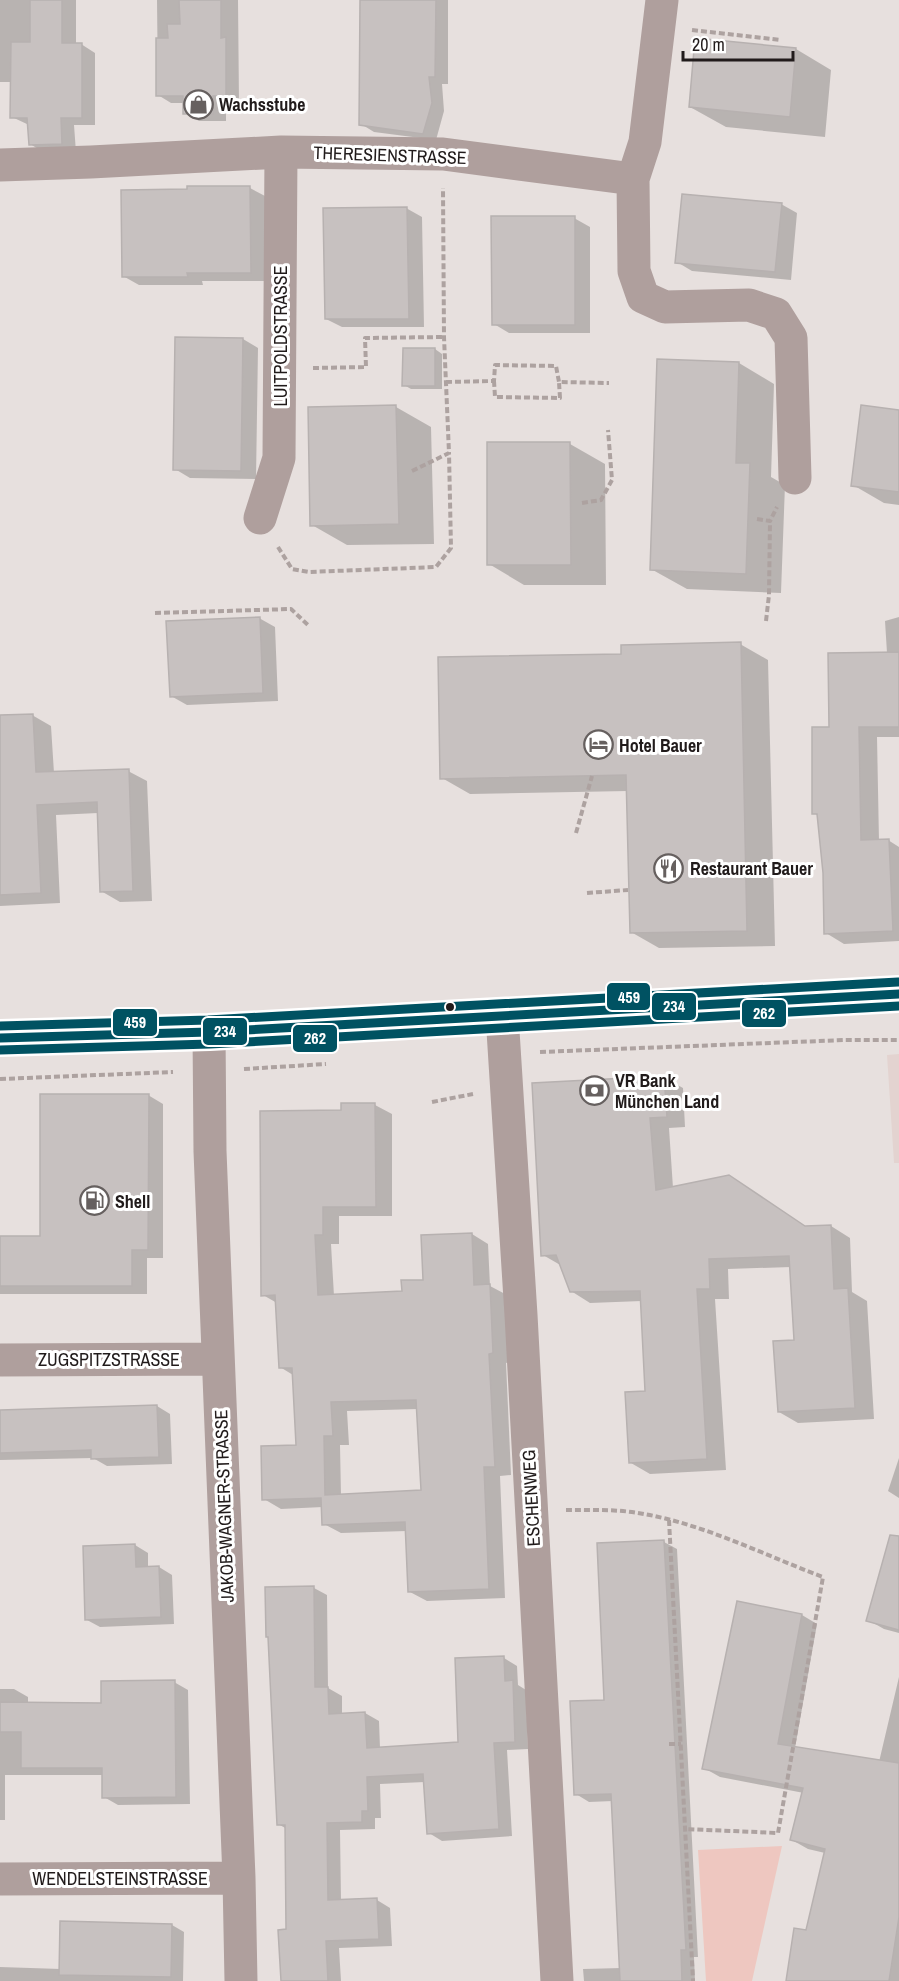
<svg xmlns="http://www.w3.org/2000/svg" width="899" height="1981" font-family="'Archivo Narrow',sans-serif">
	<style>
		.built { fill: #e3d3d0 }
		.green { fill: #eec7c0 }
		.shadow { fill: #0003; fill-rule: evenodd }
		.building { fill: #c7c1c0; stroke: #b7b1b0; stroke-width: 1.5; fill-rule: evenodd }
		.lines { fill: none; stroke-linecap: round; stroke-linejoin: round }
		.path { stroke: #ada2a0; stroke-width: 4; stroke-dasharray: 6 3; stroke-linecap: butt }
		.minor { stroke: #af9f9d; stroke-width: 33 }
		.tertiary { stroke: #af9f9d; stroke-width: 33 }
		.bus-1-casing { stroke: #fff; stroke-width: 14 }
		.bus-2-casing { stroke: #fff; stroke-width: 14 }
		.bus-3-casing { stroke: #fff; stroke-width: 14 }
		.bus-1 { stroke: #005262; stroke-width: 9 }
		.bus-2 { stroke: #005262; stroke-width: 9 }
		.bus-3 { stroke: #005262; stroke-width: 9 }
		.bus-dot { fill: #211b1b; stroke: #fff; stroke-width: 2 }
		.labels { text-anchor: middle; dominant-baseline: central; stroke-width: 6; stroke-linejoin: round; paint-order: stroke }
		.poi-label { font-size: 18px; font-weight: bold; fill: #211b1b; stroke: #fff; text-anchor: start }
		.street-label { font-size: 18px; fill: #211b1b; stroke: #fff }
		.line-badge { stroke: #fff; stroke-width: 2 }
		.badge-label { font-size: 16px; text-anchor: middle; font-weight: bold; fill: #fff }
	</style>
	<rect width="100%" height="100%" fill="#e7e0de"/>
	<path class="built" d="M 899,1054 L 899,1163 L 894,1163 L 887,1055 Z"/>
	<path class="green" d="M 782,1846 L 752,1981 L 706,1981 L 698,1850 Z"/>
	<path class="shadow" d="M 0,0 L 76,0 L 76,44 L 81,44 L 95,53 L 95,125 L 74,125 L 76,152 L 45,153 L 30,144 L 29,125 L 12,117 L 12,82 L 0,82 Z
		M 157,0 L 238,0 L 239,103 L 226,103 L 226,121 L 199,121 L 185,113 L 185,103 L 171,103 L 158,95 Z
		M 361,0 L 448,0 L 448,84 L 442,84 L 444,111 L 436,140 L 374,132 L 361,124 Z
		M 796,49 L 831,70 L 825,137 L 726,127 L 690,107 Z
		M 250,188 L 265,196 L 266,281 L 202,281 L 203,285 L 139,285 L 123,276 Z
		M 781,204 L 797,213 L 791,280 L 692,271 L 677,262 Z
		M 406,208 L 422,217 L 424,327 L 342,327 L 326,319 Z
		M 574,218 L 590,227 L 590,333 L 509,333 L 494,324 Z
		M 177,338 L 243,339 L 258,348 L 256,479 L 190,478 L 175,469 Z
		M 435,349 L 442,354 L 442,389 L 411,389 L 404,385 Z
		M 658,360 L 739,363 L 774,384 L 771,477 L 785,485 L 781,593 L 687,589 L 651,569 Z
		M 396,407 L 431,427 L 434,544 L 347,545 L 312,525 Z
		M 899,412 L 899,505 L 884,503 L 853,485 Z
		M 570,444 L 605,464 L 606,585 L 524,585 L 489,564 Z
		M 899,617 L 899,737 L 877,737 L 879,841 L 888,840 L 899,847 L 899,941 L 844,944 L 826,933 L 824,873 L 819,816 L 814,813 L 831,728 L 887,653 L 885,621 Z
		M 259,618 L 275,627 L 278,701 L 187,705 L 171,696 Z
		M 740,644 L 768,660 L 775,946 L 659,948 L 631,932 L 628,791 L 470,794 L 442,778 L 623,655 Z
		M 32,715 L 51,726 L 54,773 L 128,771 L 147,781 L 152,901 L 120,902 L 101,891 L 98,813 L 56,815 L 60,903 L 0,906 L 0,716 Z
		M 663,1077 L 683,1088 L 685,1127 L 669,1128 L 673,1188 L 748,1188 L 807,1228 L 831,1226 L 850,1238 L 852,1292 L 867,1301 L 874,1419 L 798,1423 L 779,1412 L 796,1341 L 791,1267 L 728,1269 L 729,1299 L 715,1299 L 726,1470 L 650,1474 L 631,1463 L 647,1393 L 642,1301 L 590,1303 L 571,1291 L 562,1266 L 543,1255 Z
		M 148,1095 L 163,1104 L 163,1258 L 147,1258 L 147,1294 L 0,1294 L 0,1237 L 42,1238 Z
		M 375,1105 L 392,1114 L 392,1216 L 339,1216 L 339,1244 L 331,1244 L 334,1296 L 403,1293 L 424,1281 L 472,1234 L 488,1244 L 490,1286 L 507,1295 L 510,1362 L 506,1363 L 511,1475 L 500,1476 L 505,1598 L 427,1601 L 410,1592 L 407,1531 L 341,1533 L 324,1524 L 323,1507 L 281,1509 L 264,1499 L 297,1447 L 293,1375 L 280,1367 L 277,1303 L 263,1295 L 342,1112 ZM 418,1409 L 423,1492 L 341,1496 L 340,1445 L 349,1445 L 347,1411 Z
		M 157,1406 L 170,1414 L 172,1464 L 107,1466 L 93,1458 L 0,1460 L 0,1412 Z
		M 899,1458 L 899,1498 L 888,1491 Z
		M 664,1542 L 677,1549 L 698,1957 L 694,1957 L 695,1981 L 584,1981 L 583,1969 L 621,1968 L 613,1801 L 589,1802 L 576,1794 L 605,1702 Z
		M 135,1545 L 148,1553 L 148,1568 L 159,1567 L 172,1575 L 174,1624 L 100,1627 L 87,1620 Z
		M 899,1580 L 899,1633 L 884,1629 L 868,1620 Z
		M 314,1588 L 327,1595 L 328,1688 L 342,1696 L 342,1715 L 365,1713 L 379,1721 L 380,1748 L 460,1744 L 504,1658 L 517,1666 L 518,1685 L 526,1690 L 528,1749 L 507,1750 L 512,1836 L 442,1841 L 429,1833 L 425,1782 L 380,1784 L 381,1818 L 375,1818 L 375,1829 L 340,1830 L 341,1901 L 377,1900 L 390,1908 L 392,1946 L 339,1948 L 341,1981 L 282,1981 L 288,1931 L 287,1829 L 278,1824 Z
		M 738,1603 L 802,1615 L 817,1624 L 795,1748 L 879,1762 L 899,1677 L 899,1981 L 787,1981 L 807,1932 L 825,1853 L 808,1849 L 792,1840 L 804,1793 L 720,1777 L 704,1768 Z
		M 174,1682 L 188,1690 L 190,1804 L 118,1805 L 104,1797 L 104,1775 L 5,1775 L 5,1820 L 0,1820 L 0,1689 L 14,1689 L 28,1697 L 28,1704 L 103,1705 Z
		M 172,1925 L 184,1932 L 183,1981 L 0,1981 L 0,1967 L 61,1969 Z"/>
	<path class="building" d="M 30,0 L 62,0 L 62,43 L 82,43 L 82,118 L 61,118 L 62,144 L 29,145 L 27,118 L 10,118 L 11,42 L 30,42 Z
		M 179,0 L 221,0 L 221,38 L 226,37 L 226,96 L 213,96 L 213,114 L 183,114 L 183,96 L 156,96 L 156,38 L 168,38 L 167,24 L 180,24 Z
		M 360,0 L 436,0 L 435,77 L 429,77 L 432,103 L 423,134 L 359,125 Z
		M 695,38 L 796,48 L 790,117 L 689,107 Z
		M 187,186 L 250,186 L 251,273 L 187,273 L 188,277 L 122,277 L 121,190 L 187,189 Z
		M 682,194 L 782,203 L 775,272 L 675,263 Z
		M 407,207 L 409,319 L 325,319 L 323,208 Z
		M 491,216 L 575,216 L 575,325 L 492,325 Z
		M 175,337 L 243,338 L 241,471 L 173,470 Z
		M 403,348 L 435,348 L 435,386 L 402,386 Z
		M 657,359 L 739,362 L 736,463 L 750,463 L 746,574 L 650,570 Z
		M 396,405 L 399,524 L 310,526 L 308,407 Z
		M 861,405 L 899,410 L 899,492 L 851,486 Z
		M 487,442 L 570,442 L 571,565 L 487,565 Z
		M 260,617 L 263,693 L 170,697 L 166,621 Z
		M 741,642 L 747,931 L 630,933 L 626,775 L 440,779 L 438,657 L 621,654 L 621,645 Z
		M 899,652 L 899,727 L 859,727 L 861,840 L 889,839 L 893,931 L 824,934 L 823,873 L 817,814 L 812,814 L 812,727 L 829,727 L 828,653 Z
		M 33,714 L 36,772 L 129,769 L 133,891 L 100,892 L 97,802 L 37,805 L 41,893 L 0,895 L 0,715 Z
		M 664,1076 L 667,1117 L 650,1118 L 656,1190 L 729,1175 L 805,1226 L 831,1225 L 834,1289 L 848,1288 L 855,1408 L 778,1412 L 773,1341 L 794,1340 L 789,1256 L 709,1259 L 710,1289 L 697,1289 L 707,1459 L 629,1463 L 625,1392 L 645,1391 L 640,1291 L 570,1292 L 556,1255 L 541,1256 L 532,1083 Z
		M 40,1094 L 149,1094 L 148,1250 L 132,1250 L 132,1286 L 0,1286 L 0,1236 L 40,1236 Z
		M 341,1103 L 375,1103 L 376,1207 L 323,1207 L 323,1235 L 315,1235 L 318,1295 L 402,1291 L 401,1280 L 423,1280 L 421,1235 L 472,1233 L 474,1285 L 490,1284 L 493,1353 L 489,1354 L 495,1467 L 484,1467 L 489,1589 L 408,1592 L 405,1522 L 322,1525 L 321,1498 L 262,1500 L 261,1446 L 296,1445 L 292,1368 L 279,1368 L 275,1295 L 261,1296 L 260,1111 L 341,1110 ZM 416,1400 L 421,1490 L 325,1495 L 324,1436 L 333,1436 L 331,1402 Z
		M 157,1405 L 159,1457 L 91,1459 L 91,1450 L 0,1453 L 0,1410 Z
		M 890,1535 L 899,1536 L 899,1630 L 866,1621 Z
		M 664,1540 L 686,1950 L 681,1950 L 682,1981 L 620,1981 L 611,1794 L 574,1795 L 570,1701 L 604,1700 L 597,1543 Z
		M 135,1544 L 136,1567 L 159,1566 L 161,1617 L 85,1620 L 83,1546 Z
		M 314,1586 L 315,1687 L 328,1687 L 329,1714 L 365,1712 L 367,1748 L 458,1742 L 455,1658 L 504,1656 L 505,1681 L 513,1680 L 515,1742 L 494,1743 L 499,1829 L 427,1834 L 423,1774 L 367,1777 L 368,1811 L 362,1811 L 362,1822 L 327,1823 L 328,1900 L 377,1898 L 379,1939 L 326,1941 L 328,1981 L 281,1981 L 278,1930 L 286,1929 L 285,1825 L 277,1825 L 268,1637 L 266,1637 L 265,1587 Z
		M 737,1601 L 802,1614 L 778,1744 L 899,1763 L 899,1917 L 889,1981 L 786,1981 L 794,1928 L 806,1930 L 825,1849 L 790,1840 L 803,1788 L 702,1769 Z
		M 175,1680 L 176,1797 L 102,1798 L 102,1768 L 21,1768 L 21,1732 L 0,1732 L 0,1702 L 101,1703 L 101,1681 Z
		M 60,1921 L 172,1924 L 171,1977 L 59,1975 Z"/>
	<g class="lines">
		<path class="path" d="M 692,30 L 781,40
			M 313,368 L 366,367 L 365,338 L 444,337
			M 494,381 L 495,397 L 560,398 L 559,382
			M 446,382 L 494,381 L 495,365 L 556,366 L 559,382 L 609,383
			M 412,471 L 449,453 L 444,337 L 443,188
			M 582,503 L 601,500 L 612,480 L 608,430
			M 757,519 L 770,521 L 777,507
			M 278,547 L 292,569 L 309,572 L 436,567 L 451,548 L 449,453
			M 155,613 L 291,609 L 309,626
			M 766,621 L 769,595 L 770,521
			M 576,833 L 592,776
			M 587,893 L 628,890
			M 540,1052 L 845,1040 L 899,1040
			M 244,1069 L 326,1064
			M 0,1079 L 173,1072
			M 432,1102 L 473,1094
			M 566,1510 C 592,1510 619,1509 644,1514 C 706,1525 764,1555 823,1577 L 778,1833 L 685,1829
			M 669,1520 L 693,1981
			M 669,1744 L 681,1744"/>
		<path class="minor" d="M 662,0 L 645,142 L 633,179 L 634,271 L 643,297 L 665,307 L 749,305 L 776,314 L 791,338 L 795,478
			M 0,165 L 91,162 L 281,152 L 443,154 L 633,179
			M 260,518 L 279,458 L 281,152
			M 502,1015 L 521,1315 L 557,1981
			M 209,1032 L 210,1151 L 239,1878 L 241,1981
			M 0,1360 L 218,1359
			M 0,1879 L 239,1878"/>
		<path class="tertiary" d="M 0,1038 L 209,1032 L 899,994"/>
		<defs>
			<path id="bus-1" d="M 0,1038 L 209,1032 L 899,994"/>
			<path id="bus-2" d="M 0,1050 L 210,1044 L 899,1006"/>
			<path id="bus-3" d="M 0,1026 L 208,1020 L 898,982"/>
		</defs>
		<use href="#bus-1" class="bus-1-casing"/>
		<use href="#bus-2" class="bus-2-casing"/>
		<use href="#bus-3" class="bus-3-casing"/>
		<use href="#bus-1" class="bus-1"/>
		<use href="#bus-2" class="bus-2"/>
		<use href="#bus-3" class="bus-3"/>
	</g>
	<defs>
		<symbol id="shop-ring" viewBox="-11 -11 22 22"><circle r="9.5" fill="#fff" stroke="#66605f" stroke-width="1.5"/><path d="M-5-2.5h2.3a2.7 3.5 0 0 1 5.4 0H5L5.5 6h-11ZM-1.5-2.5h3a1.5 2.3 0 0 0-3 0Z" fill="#66605f"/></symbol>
		<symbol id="hotel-ring" viewBox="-11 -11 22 22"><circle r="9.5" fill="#fff" stroke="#66605f" stroke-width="1.5"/><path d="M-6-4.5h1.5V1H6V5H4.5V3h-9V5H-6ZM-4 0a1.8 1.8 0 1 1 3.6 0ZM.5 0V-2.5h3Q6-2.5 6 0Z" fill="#66605f"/></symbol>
		<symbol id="restaurant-ring" viewBox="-11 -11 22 22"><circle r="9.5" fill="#fff" stroke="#66605f" stroke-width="1.5"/><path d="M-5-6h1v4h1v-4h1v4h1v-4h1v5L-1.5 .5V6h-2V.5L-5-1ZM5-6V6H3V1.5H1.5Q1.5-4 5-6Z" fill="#66605f"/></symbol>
		<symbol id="bank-ring" viewBox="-11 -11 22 22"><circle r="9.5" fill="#fff" stroke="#66605f" stroke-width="1.5"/><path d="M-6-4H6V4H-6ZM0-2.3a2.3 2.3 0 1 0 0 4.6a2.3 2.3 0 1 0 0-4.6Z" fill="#66605f"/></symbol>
		<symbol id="fuel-ring" viewBox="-11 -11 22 22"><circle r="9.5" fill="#fff" stroke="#66605f" stroke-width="1.5"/><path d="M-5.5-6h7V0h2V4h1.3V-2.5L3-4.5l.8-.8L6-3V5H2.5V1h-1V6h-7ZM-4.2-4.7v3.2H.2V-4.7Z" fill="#66605f"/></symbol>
	</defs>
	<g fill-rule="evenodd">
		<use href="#shop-ring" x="182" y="88" width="33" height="33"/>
		<use href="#hotel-ring" x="582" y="728" width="33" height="33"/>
		<use href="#restaurant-ring" x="652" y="852" width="33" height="33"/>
		<use href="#bank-ring" x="578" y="1074" width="33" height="33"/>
		<use href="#fuel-ring" x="78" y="1184" width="33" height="33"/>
	</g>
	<circle class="bus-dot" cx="450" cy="1007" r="5"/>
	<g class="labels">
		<g class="poi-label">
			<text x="219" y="104">Wachsstube</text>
			<text x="619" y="745">Hotel Bauer</text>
			<text x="690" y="868">Restaurant Bauer</text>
			<text x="615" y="1080">VR Bank<tspan x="615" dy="21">München Land</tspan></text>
			<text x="115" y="1201">Shell</text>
		</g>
		<g class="street-label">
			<text transform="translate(390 155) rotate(2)">THERESIENSTRASSE</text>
			<text transform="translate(280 336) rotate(-90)">LUITPOLDSTRASSE</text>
			<text x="109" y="1359">ZUGSPITZSTRASSE</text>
			<text transform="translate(531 1498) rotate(-93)">ESCHENWEG</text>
			<text transform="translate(224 1506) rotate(-92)">JAKOB-WAGNER-STRASSE</text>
			<text x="120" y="1878">WENDELSTEINSTRASSE</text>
		</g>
	</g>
	<g class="line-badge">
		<rect x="606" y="982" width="45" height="29" rx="6" fill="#005262"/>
		<rect x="651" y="992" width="46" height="29" rx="6" fill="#005262"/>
		<rect x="741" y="999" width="46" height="29" rx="6" fill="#005262"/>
		<rect x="112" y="1008" width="46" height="29" rx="6" fill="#005262"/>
		<rect x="202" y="1017" width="46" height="29" rx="6" fill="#005262"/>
		<rect x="292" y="1024" width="46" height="29" rx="6" fill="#005262"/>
	</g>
	<g class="badge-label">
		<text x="629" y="1003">459</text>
		<text x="674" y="1012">234</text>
		<text x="764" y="1019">262</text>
		<text x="135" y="1028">459</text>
		<text x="225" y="1037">234</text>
		<text x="315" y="1044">262</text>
	</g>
	<path d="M683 51v9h110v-9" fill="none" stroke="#211b1b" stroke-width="3"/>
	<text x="692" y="51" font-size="18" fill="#211b1b" stroke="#ffffff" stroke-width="4.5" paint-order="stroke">20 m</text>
</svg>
